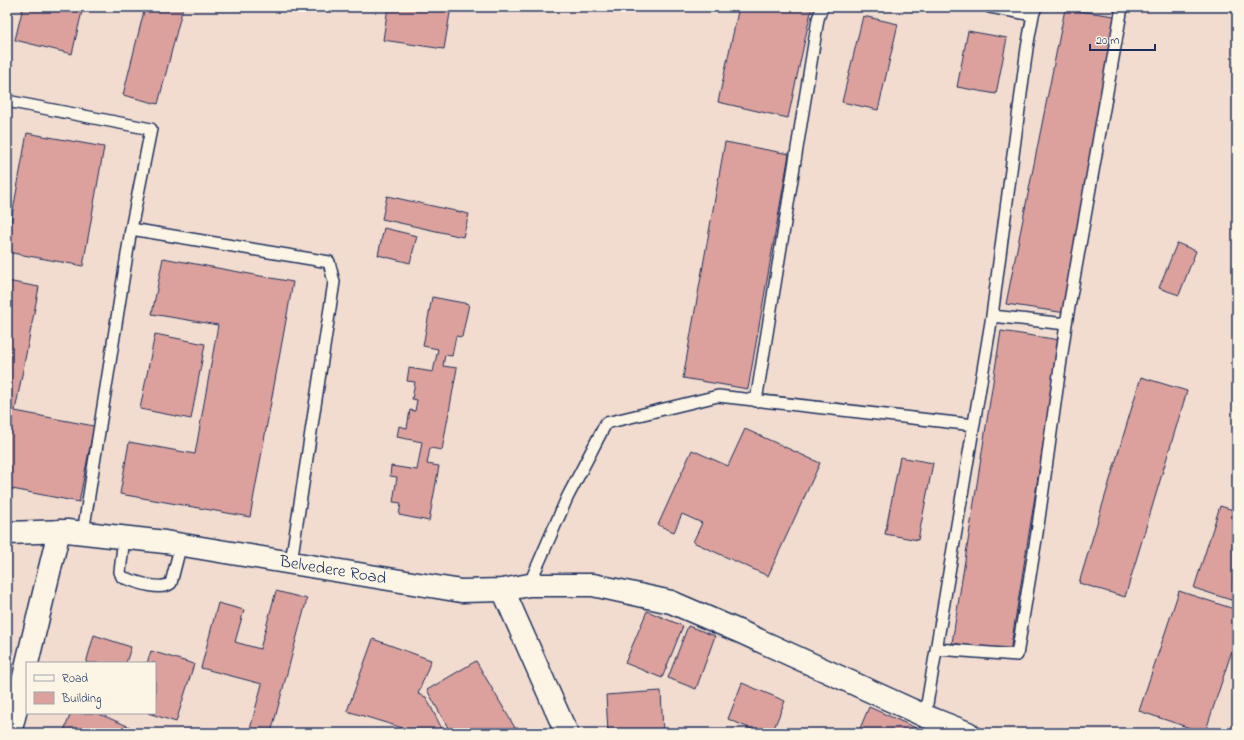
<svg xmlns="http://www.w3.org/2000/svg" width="1244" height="740" font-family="'Indie Flower',sans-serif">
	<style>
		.building { fill: #dca19d; stroke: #1b2f5e }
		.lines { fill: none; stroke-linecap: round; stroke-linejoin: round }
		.lane-casing { stroke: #1b2f5e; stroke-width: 14 }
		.street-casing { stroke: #1b2f5e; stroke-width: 25 }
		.secondary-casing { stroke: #1b2f5e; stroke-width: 25 }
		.lane { stroke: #fcf5e5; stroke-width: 11 }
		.street { stroke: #fcf5e5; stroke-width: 22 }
		.secondary { stroke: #fcf5e5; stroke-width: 22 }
		.labels { text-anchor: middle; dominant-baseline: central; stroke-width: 4; stroke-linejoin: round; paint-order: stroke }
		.street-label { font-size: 17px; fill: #1b2f5e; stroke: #fcf5e5 }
	</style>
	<rect width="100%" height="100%" fill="#f2dccf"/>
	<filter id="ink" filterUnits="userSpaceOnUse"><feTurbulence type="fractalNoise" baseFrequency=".025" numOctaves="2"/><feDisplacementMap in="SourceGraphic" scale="8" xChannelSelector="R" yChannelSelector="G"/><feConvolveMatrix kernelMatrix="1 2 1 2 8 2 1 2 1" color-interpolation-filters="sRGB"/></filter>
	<g filter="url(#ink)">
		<path class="building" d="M 23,7 L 83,7 L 72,54 L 15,40 Z
			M 145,7 L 183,7 L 158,104 L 123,95 Z
			M 388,7 L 451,7 L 444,49 L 383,40 Z
			M 739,7 L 812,7 L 788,118 L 718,102 Z
			M 1065,9 L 1115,16 L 1066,313 L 1006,304 Z
			M 863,16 L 898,24 L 878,110 L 842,102 Z
			M 968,31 L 1007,38 L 996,94 L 957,87 Z
			M 27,133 L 104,147 L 83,266 L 7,252 L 7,244 Z
			M 725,142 L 789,154 L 748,389 L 683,378 Z
			M 387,196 L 469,214 L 463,237 L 382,219 Z
			M 384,228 L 417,236 L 410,263 L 378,255 Z
			M 1177,243 L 1196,251 L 1179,295 L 1159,288 Z
			M 163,258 L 293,282 L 250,517 L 120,494 L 129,442 L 195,454 L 218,325 L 152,314 Z
			M 7,281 L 39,287 L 15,411 L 94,426 L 79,502 L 7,488 Z
			M 432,297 L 469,304 L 462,337 L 456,336 L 452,356 L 445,355 L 443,366 L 457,368 L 442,450 L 430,448 L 427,464 L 439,466 L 429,521 L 399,515 L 401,503 L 393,502 L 397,477 L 390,476 L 391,466 L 417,470 L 422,442 L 397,437 L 399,426 L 407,428 L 410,410 L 415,411 L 417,400 L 412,399 L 415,382 L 407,381 L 409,368 L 433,372 L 438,349 L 423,346 Z
			M 1001,331 L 1060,340 L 1010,652 L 952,643 Z
			M 155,334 L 205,344 L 191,419 L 140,409 Z
			M 1141,377 L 1187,391 L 1125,597 L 1079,583 Z
			M 745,429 L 820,463 L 768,576 L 693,542 L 702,523 L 682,514 L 674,532 L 658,525 L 692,450 L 728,466 Z
			M 900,457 L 933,463 L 918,540 L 885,534 Z
			M 1220,506 L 1237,511 L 1237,602 L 1194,588 Z
			M 276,591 L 307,599 L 271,733 L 249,733 L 262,684 L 201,668 L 218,603 L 244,610 L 235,642 L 260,649 Z
			M 1179,591 L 1237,610 L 1237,635 L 1205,733 L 1139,711 Z
			M 647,611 L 683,626 L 662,678 L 625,663 Z
			M 688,626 L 715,636 L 696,689 L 668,678 Z
			M 94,635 L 131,647 L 126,663 L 86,663 Z
			M 373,639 L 431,660 L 418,694 L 426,697 L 444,733 L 419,733 L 347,711 Z
			M 151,651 L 194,664 L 176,722 L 148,713 L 155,713 L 155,663 L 147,663 Z
			M 476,661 L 518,733 L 451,733 L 427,690 Z
			M 742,683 L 785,701 L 772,733 L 761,733 L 728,719 Z
			M 661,691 L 663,733 L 608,733 L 606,695 Z
			M 869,707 L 916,728 L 913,733 L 858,733 Z
			M 71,713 L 97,713 L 130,727 L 127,733 L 63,733 Z"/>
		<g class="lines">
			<defs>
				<path id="lane" d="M 990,7 L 1033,15
					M 7,101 L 151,129 L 131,229 L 329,262 L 334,282 L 291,562
					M 992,316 L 1027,48 L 1033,15 L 1036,7
					M 1066,324 L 1122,7
					M 756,401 L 818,19 L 822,7
					M 83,533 L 131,229
					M 124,537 L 120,572 L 122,577 C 134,581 160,592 171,583 L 181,544
					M 529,585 L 567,498 L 606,423 L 718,396 L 974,425
					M 925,716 L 992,316 L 1066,324 L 1037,533 L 1017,655 L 937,649"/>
				<path id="street" d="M 27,663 L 59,531
					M 10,733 L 27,665"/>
				<g id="secondary">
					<path id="s1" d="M 7,533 L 67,531 L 165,542 L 461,591 L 503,590 L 529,585 L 593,585 L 671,602 L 743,633 L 925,716 L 968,733"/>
					<path d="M 503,590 L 562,723 L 567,733"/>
				</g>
			</defs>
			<use href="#lane" class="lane-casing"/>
			<use href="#street" class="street-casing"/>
			<use href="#secondary" class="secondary-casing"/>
			<use href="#lane" class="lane"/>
			<use href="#street" class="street"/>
			<use href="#secondary" class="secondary"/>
		</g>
	</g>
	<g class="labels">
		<g class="street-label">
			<text stroke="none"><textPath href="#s1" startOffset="329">Belvedere Road</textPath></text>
		</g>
	</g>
	<rect width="1244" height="740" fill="none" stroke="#fcf5e5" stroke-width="24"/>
	<rect x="12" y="12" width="1220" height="716" fill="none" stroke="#1b2f5e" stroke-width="1.5" filter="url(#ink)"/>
	<rect x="26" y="662" width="130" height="52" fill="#fcf5e5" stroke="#a2a6af"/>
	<rect x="34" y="675" width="20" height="6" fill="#fcf5e5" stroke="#a2a6af"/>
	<text x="62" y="682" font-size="12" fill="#1b2f5e">Road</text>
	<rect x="34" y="692" width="20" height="12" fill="#dca19d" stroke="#a2a6af"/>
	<text x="62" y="702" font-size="12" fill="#1b2f5e">Building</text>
	<path d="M1090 44v6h65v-6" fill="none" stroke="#1b2f5e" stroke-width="2"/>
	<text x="1096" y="44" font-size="12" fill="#1b2f5e" stroke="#fcf5e5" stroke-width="3" paint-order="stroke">20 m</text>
</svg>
